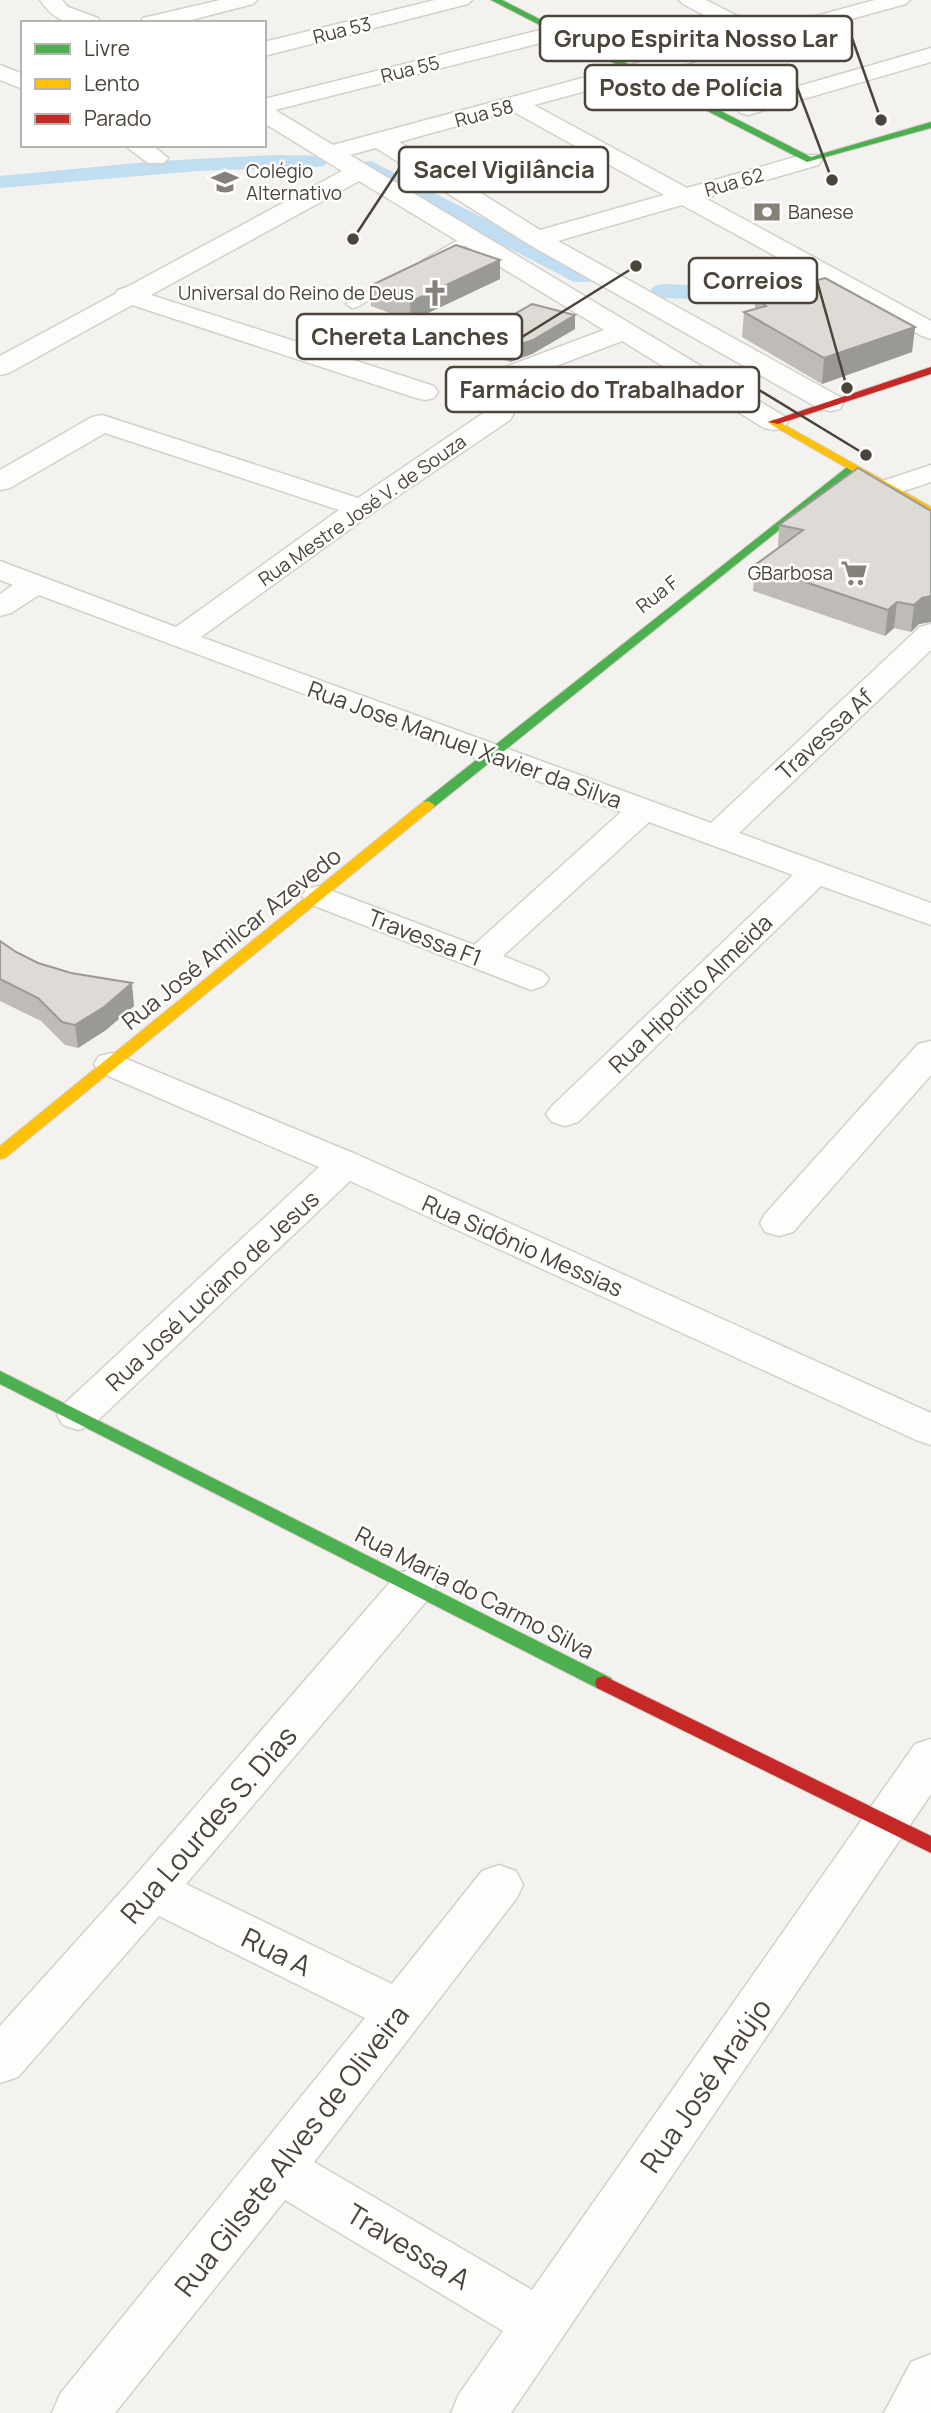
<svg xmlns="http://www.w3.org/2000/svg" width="931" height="2413" font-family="Manrope,sans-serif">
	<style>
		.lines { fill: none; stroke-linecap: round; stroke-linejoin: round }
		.canal { fill: #c0ddf1; fill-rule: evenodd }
		.lane-casing { stroke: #d2d0cb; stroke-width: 3 }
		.street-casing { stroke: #d2d0cb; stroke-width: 3 }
		.fast-casing { stroke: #d3cfc5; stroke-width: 2 }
		.slow-casing { stroke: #d3cfc5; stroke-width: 2 }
		.jam-casing { stroke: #d3cfc5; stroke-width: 2 }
		.lane { fill: #fdfdfc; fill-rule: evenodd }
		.street { fill: #fdfdfc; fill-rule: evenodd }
		.fast { fill: #4caf50; fill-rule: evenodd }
		.slow { fill: #ffc107; fill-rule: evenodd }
		.jam { fill: #c62828; fill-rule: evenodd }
		.wall { fill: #bfbcb8 }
		.shaded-wall { fill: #9b9996 }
		.building { fill: #dedbd6; stroke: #9b9996; stroke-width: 2 }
		.labels { text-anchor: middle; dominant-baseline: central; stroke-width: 5; stroke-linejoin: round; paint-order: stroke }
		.far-street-label { font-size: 19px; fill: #4b4439; stroke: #fff }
		.far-poi-label { font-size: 19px; fill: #4b4439; stroke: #fff; text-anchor: start }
		.street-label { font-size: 23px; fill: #4b4439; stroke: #fff }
		.near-street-label { font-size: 28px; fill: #4b4439; stroke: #fff }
		.leader { fill: none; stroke: #4b4439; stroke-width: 2.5 }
		.callout-dot { fill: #4b4439; stroke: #fff; stroke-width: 2.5 }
		.callout { fill: #fff; stroke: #4b4439; stroke-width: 2.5 }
		.callout-label { font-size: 24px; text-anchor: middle; font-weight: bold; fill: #4b4439 }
	</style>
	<rect width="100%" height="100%" fill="#f4f2ee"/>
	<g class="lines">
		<path class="canal" d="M 276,155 L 324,156 L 327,161 L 324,166 L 316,167 L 197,171 L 0,188 L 0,176 L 158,161 Z
			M 371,161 L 590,272 L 593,277 L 590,282 L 574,282 L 363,172 L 360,167 L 363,162 Z
			M 799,272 L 807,274 L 810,279 L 807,284 L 720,300 L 662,298 L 654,296 L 650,291 L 654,286 L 662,284 L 720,286 Z"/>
		<defs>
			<path id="lane" d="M 470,233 L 474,234 L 474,240 L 432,264 L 424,264 L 422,261 Z
				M 392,277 L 398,281 L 396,284 L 357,307 L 352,308 L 346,304 Z"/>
			<path id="street" d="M 40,0 L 62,0 L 68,7 L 98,18 L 101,23 C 72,23 58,26 40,0 Z
				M 220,0 L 257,0 L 253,4 L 179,23 L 140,23 L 143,18 Z
				M 435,0 L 472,0 L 468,4 L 264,56 L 264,42 Z
				M 679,0 L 706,0 L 764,30 L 875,0 L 910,0 L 906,4 L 534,105 L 687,188 L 802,155 L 818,155 L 822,160 L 818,165 L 705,198 L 931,321 L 931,339 L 922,336 L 682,205 L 558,241 L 840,397 L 843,403 L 840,409 L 830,411 L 820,409 L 528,244 L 376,148 L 350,155 L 784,416 L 788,422 L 784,428 L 774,430 L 764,428 L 622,341 L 503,386 L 516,409 L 510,420 L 371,514 L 201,637 L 711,823 L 920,627 L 931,624 L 931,650 L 739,833 L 931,903 L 931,925 L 821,886 L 578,1122 L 565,1126 L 552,1122 L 546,1114 L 552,1106 L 793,875 L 649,822 L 503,956 L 543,972 L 549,979 L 543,986 L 531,990 L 307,903 L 302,896 L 307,889 L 319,886 L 474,945 L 621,812 L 39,595 L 11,613 L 0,616 L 0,594 L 13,585 L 0,580 L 0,561 L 176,627 L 339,510 L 105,433 L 10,488 L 0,490 L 0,470 L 92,417 L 102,415 L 358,498 L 488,410 L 476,388 L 484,375 L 604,330 L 359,181 L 151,295 L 434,386 L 438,392 L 434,398 L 425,400 L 416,398 L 132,305 L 9,373 L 0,375 L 0,356 L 115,294 L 118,290 L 127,287 L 342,171 L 264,123 L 264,99 L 556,26 L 564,27 L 567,32 L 564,37 L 275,110 L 333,145 L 742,35 L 683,4 ZM 512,111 L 664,195 L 540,230 L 399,142 Z
				M 931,48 L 931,62 L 748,115 L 740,113 L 737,108 L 740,103 Z
				M 0,65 L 23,74 L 23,89 L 0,80 Z
				M 124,145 L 152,145 L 168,158 L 164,163 L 148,163 Z
				M 931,465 L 931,482 L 889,496 L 879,494 L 875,488 L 879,482 Z
				M 931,1041 L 931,1075 L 793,1232 L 779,1236 L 765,1232 L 760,1223 L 765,1214 L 918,1044 Z
				M 112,1053 L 358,1155 L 931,1413 L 931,1445 L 916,1440 L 350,1181 L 93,1425 L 78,1430 L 63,1425 L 57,1415 L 63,1405 L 319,1167 L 99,1072 L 94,1064 L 99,1056 Z
				M 414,1569 L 430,1573 L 436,1585 L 430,1597 L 186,1884 L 392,1984 L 482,1871 L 499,1865 L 516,1871 L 523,1885 L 516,1899 L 314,2162 L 532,2290 L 915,1744 L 931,1739 L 931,1794 L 511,2413 L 451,2413 L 459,2394 L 503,2331 L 285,2200 L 115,2413 L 52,2413 L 60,2394 L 365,2018 L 159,1916 L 18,2077 L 0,2083 L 0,2026 L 135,1876 L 398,1573 Z
				M 931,2354 L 931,2413 L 884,2413 L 911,2362 Z"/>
			<path id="fast" d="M 491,0 L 502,0 L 811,157 L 931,122 L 931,128 L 807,162 Z
				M 851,464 L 855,465 L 855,469 L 433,808 L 423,808 L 423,802 Z
				M 0,1371 L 611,1678 L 613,1683 L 611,1688 L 604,1690 L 597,1688 L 0,1384 Z"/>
			<path id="slow" d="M 774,419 L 931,507 L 931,516 L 770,424 L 768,422 Z
				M 428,801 L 435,805 L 433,808 L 5,1158 L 0,1159 L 0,1146 L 423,802 Z"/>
			<path id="jam" d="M 931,367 L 931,374 L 778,424 L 768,422 Z
				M 604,1676 L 931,1836 L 931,1853 L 597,1688 L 595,1683 L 597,1678 Z"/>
		</defs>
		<use href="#lane" class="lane-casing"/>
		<use href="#street" class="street-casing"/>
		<use href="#fast" class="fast-casing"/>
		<use href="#slow" class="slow-casing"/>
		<use href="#jam" class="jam-casing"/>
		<use href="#lane" class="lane"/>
		<use href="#street" class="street"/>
		<use href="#fast" class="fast"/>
		<use href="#slow" class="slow"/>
		<use href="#jam" class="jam"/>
	</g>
	<path class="wall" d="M 500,279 L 411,321 L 371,306 L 370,286 Z
		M 755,297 L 915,327 L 912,352 L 822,384 L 742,337 L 744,312 L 755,309 Z
		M 575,315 L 575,329 L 532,354 L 510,362 L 475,351 L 475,337 Z
		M 931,511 L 931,622 L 919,624 L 911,632 L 894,628 L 885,636 L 753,591 L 755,565 L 778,548 L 779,525 Z
		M 0,941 L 16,952 L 38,963 L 134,1006 L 106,1030 L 78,1048 L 65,1045 L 41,1021 L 0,1001 Z"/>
	<path class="shaded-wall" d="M 500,260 L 500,279 L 411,321 L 410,302 Z
		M 575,315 L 575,329 L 532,354 L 510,362 L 510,348 Z
		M 915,327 L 912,352 L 822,384 L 824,358 Z
		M 931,596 L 931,622 L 919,624 L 911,632 L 914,605 L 922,598 Z
		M 897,602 L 894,628 L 885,636 L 888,610 Z
		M 132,983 L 134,1006 L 106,1030 L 78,1048 L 75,1025 Z"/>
	<path class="building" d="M 456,245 L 500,260 L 410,302 L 370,286 Z
		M 825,278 L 915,327 L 824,358 L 744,312 L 766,306 L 755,297 Z
		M 532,304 L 575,315 L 533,340 L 510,348 L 475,337 Z
		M 858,468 L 931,511 L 931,596 L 922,598 L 914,605 L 897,602 L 888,610 L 755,565 L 803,530 L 779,525 Z
		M 0,941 L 16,952 L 38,963 L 71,973 L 132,983 L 104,1007 L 75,1025 L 62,1022 L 38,998 L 0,979 Z"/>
	<defs>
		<symbol id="school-bare" viewBox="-9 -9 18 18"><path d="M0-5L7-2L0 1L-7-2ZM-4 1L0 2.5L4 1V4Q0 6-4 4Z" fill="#868178" stroke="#fff" stroke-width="2.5" paint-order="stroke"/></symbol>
		<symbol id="bank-bare" viewBox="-9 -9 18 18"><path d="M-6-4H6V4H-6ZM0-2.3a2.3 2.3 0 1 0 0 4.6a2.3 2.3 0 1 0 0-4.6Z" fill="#868178" stroke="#fff" stroke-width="2.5" paint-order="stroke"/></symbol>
		<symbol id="church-bare" viewBox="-9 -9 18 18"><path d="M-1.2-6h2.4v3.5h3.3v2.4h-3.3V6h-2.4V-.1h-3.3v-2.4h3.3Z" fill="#868178" stroke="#fff" stroke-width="2.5" paint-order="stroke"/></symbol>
		<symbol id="supermarket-bare" viewBox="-9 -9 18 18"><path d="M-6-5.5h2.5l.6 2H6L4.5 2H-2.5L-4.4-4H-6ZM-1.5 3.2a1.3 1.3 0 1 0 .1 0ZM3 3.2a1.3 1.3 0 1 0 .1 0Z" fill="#868178" stroke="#fff" stroke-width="2.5" paint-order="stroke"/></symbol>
	</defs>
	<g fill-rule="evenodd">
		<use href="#school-bare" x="206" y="163" width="38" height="38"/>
		<use href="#bank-bare" x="748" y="193" width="38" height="38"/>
		<use href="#church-bare" x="416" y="274" width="38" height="38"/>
		<use href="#supermarket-bare" x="835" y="554" width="38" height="38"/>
	</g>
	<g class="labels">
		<g class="far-street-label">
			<text transform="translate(342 30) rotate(-14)">Rua 53</text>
			<text transform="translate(410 69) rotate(-14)">Rua 55</text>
			<text transform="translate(484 113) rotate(-15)">Rua 58</text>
			<text transform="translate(734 182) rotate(-16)">Rua 62</text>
			<text transform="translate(362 510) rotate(-35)">Rua Mestre José V. de Souza</text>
			<text transform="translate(657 594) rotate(-38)">Rua F</text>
		</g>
		<g class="far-poi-label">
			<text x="246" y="171">Colégio<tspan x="246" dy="22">Alternativo</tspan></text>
			<text x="788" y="212">Banese</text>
			<text x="414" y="293" text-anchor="end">Universal do Reino de Deus</text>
			<text x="833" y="573" text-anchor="end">GBarbosa</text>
		</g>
		<g class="street-label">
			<text transform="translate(824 734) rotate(-43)">Travessa Af</text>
			<text transform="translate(465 744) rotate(20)">Rua Jose Manuel Xavier da Silva</text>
			<text transform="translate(425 937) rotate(21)">Travessa F1</text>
			<text transform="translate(231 938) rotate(-39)">Rua José Amilcar Azevedo</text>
			<text transform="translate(690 993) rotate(-44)">Rua Hipolito Almeida</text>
			<text transform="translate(523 1245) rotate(24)">Rua Sidônio Messias</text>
			<text transform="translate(212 1290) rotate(-43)">Rua José Luciano de Jesus</text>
			<text transform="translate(475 1592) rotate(27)">Rua Maria do Carmo Silva</text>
		</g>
		<g class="near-street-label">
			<text transform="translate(208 1824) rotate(-49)">Rua Lourdes S. Dias</text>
			<text transform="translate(277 1951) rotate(26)">Rua A</text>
			<text transform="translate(705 2085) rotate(-55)">Rua José Araújo</text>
			<text transform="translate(291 2150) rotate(-52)">Rua Gilsete Alves de Oliveira</text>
			<text transform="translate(409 2246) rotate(31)">Travessa A</text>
		</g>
	</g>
	<path class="leader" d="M881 120L852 38M832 180L797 87M353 239L399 169M847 388L817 281M636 266L522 337M866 455L759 390"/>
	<g class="callout-dot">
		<circle cx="881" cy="120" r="7"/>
		<circle cx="832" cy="180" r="7"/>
		<circle cx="353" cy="239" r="7"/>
		<circle cx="847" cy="388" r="7"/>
		<circle cx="636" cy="266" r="7"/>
		<circle cx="866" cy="455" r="7"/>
	</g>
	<g class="callout">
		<rect x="540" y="16" width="312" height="45" rx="7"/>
		<rect x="585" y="65" width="212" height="45" rx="7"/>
		<rect x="399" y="147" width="209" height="45" rx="7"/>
		<rect x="689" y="258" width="128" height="45" rx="7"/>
		<rect x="297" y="314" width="225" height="45" rx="7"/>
		<rect x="446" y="367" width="313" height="45" rx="7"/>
	</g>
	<g class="callout-label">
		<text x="696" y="47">Grupo Espirita Nosso Lar</text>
		<text x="691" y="96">Posto de Polícia</text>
		<text x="504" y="178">Sacel Vigilância</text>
		<text x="753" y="289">Correios</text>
		<text x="410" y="345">Chereta Lanches</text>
		<text x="602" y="398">Farmácio do Trabalhador</text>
	</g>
	<rect x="21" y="21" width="245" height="126" fill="#ffffff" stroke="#b7b4b0" stroke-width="2"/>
	<rect x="35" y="44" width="35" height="10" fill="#4caf50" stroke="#b7b4b0" stroke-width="2"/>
	<text x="84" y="56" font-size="21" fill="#4b4439">Livre</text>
	<rect x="35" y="79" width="35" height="10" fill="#ffc107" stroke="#b7b4b0" stroke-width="2"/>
	<text x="84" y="91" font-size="21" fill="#4b4439">Lento</text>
	<rect x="35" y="114" width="35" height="10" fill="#c62828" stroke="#b7b4b0" stroke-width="2"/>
	<text x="84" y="126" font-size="21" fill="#4b4439">Parado</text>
</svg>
